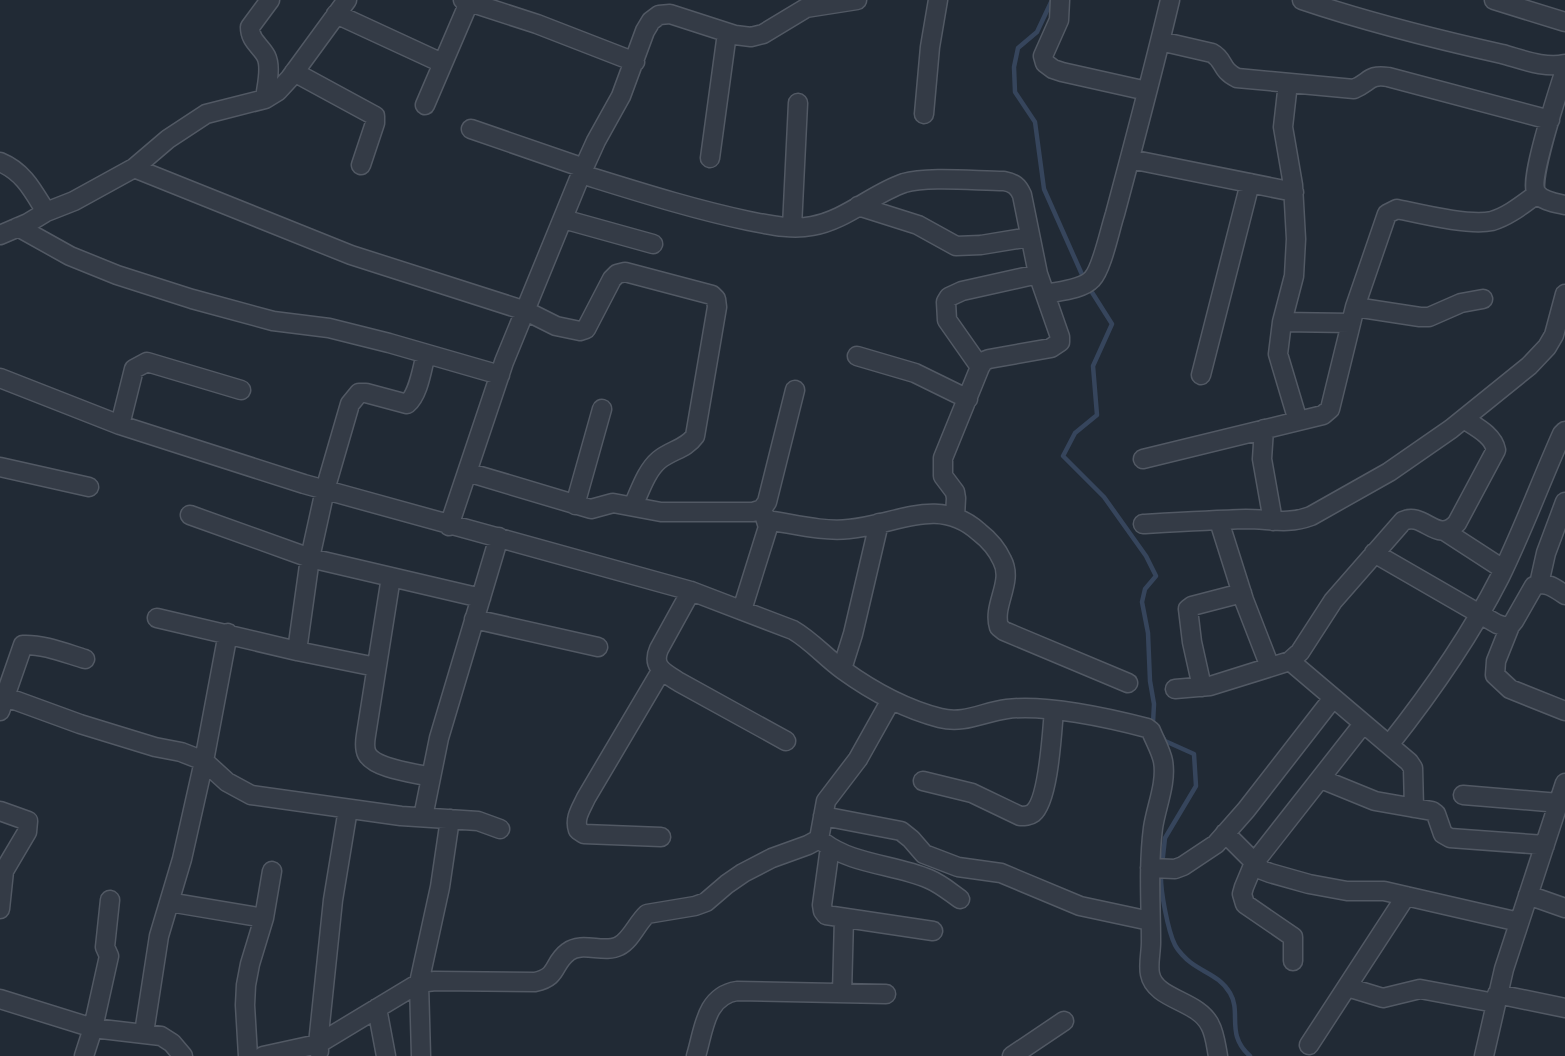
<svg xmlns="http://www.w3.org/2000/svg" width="1565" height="1056" font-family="Figtree,sans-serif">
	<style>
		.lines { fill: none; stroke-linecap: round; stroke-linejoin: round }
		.stream { stroke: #36455c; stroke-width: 4.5 }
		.minor-casing { stroke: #525964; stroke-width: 21 }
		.minor { stroke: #343b46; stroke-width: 18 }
	</style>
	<rect width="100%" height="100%" fill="#212a35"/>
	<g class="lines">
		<path class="stream" d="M 1052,0 L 1037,32 L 1018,48 L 1014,67 L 1015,92 L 1035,122 L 1044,189 L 1084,279
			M 1088,286 L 1112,324 L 1093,366 L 1097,415 L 1075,433 L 1063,456 L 1104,497 L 1146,556 L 1156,576 L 1145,589 L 1142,602 L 1148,633 L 1150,681 L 1154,704 L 1153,723 L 1156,727
			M 1162,865 L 1165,838 L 1196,786 L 1194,754 L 1165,741 L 1162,736
			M 1161,873 C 1160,890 1168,931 1175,945 C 1178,951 1186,959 1190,962 C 1204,973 1220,976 1230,993 C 1242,1013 1225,1034 1250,1056"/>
		<defs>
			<path id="minor" d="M 463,0 L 537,24 L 635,62
				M 1060,0 L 1059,20 L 1043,56 L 1045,63 L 1053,69 L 1062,72 L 1147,91
				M 1302,0 C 1367,22 1435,39 1502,54 C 1521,59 1545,69 1565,64
				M 1494,0 L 1565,22
				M 336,14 L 442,63
				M 1160,41 L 1212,53 C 1225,60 1220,70 1237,78 L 1354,89 C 1370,82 1369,74 1388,77 L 1550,120
				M 1565,70 C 1559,89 1529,179 1536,192 C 1541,201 1556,203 1565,205
				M 294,72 L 375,116 L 375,123 L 361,165
				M 1288,83 L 1283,127 L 1293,185 L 1296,239 L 1294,276 L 1282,322 L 1278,354 L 1298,421
				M 265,99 C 266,87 272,68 266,56 C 260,45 250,41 250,27 L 270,0
				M 425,105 L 470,0
				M 924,114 L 930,47 L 938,0
				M 471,129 L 584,168
				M 710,158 L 727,33
				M 1130,159 L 1294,192
				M 0,162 C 24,172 33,191 46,212
				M 134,168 L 351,255 L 526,311 L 556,326 L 580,331 L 586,329 L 612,279 L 617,274 L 625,272 L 712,295 L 716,299 L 717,307 L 695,436 C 686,449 671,450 659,460 C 646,471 640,491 633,506
				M 581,174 C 636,191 692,209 749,221 C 770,225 791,230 812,226 C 846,220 872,194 904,183 C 928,176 977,181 1004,181 C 1014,183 1018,186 1022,195 L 1038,274 L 1060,337 L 1060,342 L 1051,348 L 989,359 L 984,361 L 980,367 L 943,458 L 943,476 L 955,492 L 956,498 L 955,517
				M 858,206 L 918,225 L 956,246 L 981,245 L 1030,237
				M 563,219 L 653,244
				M 18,227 L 70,256 L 117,275 L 192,299 L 273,321 L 329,328 L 389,343 L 500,375
				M 792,227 L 798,103
				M 0,235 L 28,223 L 46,212 L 74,201 L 134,168 L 168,139 L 206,114 L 265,99 L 278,91 L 290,78 L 347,0
				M 1045,294 C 1058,291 1082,290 1092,279 C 1102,269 1110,229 1115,214 C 1134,143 1153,72 1170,0
				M 1355,307 L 1420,317 L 1429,317 L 1461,303 L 1483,299
				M 1282,322 L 1351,323
				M 857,356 L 915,373 L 968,399
				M 980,367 L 947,320 L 946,302 L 949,297 L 962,291 L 1038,274
				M 1201,375 L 1250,183
				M 0,378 L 120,425 L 304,484 L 691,591 L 793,630 C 812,641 825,657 843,670 C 872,691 905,709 940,718 C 965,724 983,712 1007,709 C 1045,704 1109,718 1147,728 L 1151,731 C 1155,741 1161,751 1163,761 C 1167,783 1156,807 1153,828 C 1148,867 1151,904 1151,942 C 1151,953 1148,964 1150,974 C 1155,1000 1198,1000 1210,1025 C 1215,1034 1216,1046 1218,1056
				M 120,425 L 134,369 L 147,362 L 241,390
				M 1264,429 L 1262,459 L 1273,521
				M 1143,459 L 1323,415 L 1330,409 L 1355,307 L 1387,214 L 1397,209 C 1421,214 1469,226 1492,221 C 1509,216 1523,204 1537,194
				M 0,467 L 89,487
				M 467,472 L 591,509 L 613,503 L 661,512 L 753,512 L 762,509 L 767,502 L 795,390
				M 575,505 L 602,409
				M 190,515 L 310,558 L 481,598
				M 767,520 C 794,524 823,532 849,529 C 896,525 938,495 979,532 C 988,539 997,549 1002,560 C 1014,582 992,605 999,627 L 1004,631 L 1128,683
				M 1219,521 L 1244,600 L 1270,667
				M 1143,524 C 1178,522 1212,520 1246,519 C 1270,519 1287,525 1311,516 L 1389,472 L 1451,429 L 1529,366 L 1547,347 L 1554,335 L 1565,294
				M 449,526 L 504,362 L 581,174 L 596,141 L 621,96 L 645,31 L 651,21 L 659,15 L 670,14 L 735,35 L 751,37 L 763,34 L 806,8 L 857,0
				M 1446,532 L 1503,569
				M 1374,553 L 1497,624 L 1503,626 L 1510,626 L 1514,621 L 1534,586 C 1546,581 1555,588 1565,595
				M 391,577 L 366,735 C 365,741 364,748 367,754 C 375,769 415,773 431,777
				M 1539,584 L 1546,553 L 1565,502
				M 691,591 L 659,649 C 651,667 665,673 679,682 L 786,741
				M 742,610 L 768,527 L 763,511
				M 157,618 L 297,651 L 376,667
				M 474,619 L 598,647
				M 1510,626 L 1496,661 L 1495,675 L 1510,689 L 1565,711
				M 297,651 L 310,558 L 325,490 L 350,404 L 359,393 L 366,393 L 407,404 C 419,394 422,368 426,354
				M 1290,661 L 1409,762 L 1413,768 L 1414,808
				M 842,669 L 853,634 L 879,523
				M 661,671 L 586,798 C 581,809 574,818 578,830 L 584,834 L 661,837
				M 1202,687 L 1192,642 L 1188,609 L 1192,606 L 1242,593
				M 1175,689 L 1210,686 L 1290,661 L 1300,652 L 1333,601 L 1403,521 C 1424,511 1437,545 1457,523 L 1496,450 C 1493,435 1476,427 1464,419
				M 6,697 L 80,724 L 155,747 L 181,752 L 204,761 L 227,782 L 251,795 L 401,816 L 478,821 L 500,829
				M 0,711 L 23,645 C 43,644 65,653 85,659
				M 1389,745 C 1431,692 1469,638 1500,577 C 1523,530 1541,481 1562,434 L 1565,431
				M 1321,779 L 1375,801 L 1432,811 L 1436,814 L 1443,834 L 1450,838 L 1545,845
				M 923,781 L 972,793 L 1020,816 C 1025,816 1029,816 1033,813 C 1049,800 1052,731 1054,710
				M 1463,795 L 1559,803
				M 0,811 L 28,821 L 27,832 L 4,871 L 0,909
				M 823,816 L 901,831 L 911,839 L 924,854 L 958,867 L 1001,873 L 1080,906 L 1150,921
				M 423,817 L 439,738 L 499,537
				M 1225,833 L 1262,870 L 1270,873 L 1309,884 L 1347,891 L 1384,891 L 1519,922
				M 823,842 C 853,865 894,864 929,879 C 941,884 950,892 960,899
				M 830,847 L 822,905 L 823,911 L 826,915 L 933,931
				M 1150,868 L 1175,869 L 1183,866 L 1216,844 L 1246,810 L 1333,698
				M 1528,895 L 1565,908
				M 169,902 L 264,918
				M 1293,961 L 1293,937 L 1245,904 L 1242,894 L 1244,887 L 1254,863 L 1363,724
				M 1347,987 L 1383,998 L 1420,989 L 1495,1003
				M 842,993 L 844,918
				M 1497,994 L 1565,1008
				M 0,999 L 93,1028 L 161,1036 L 172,1043 L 183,1056
				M 377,1008 L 386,1056
				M 144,1033 L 159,936 L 182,859 L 204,761 L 228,633
				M 1309,1045 L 1406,896
				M 319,1051 L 318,1044 L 333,900 L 348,809
				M 84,1056 L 93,1028 L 109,956 L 105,947 L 110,900
				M 248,1056 L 245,1005 L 246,985 L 250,964 L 264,918 L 272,871
				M 263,1056 L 318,1044 L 419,983 L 435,981 L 535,982 C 559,977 552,964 568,952 C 582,941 604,954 619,946 C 631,940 637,923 647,914 L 695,906 L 706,902 L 727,884 L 743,873 L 772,858 L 808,845 L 819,839 L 826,801 L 858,759 L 891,700
				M 421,1056 L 419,983 L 440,887 L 450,819
				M 696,1056 C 704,1030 705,996 737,991 L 886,994
				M 1012,1056 L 1064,1021
				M 1484,1056 L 1504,969 L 1565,783"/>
		</defs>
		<use href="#minor" class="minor-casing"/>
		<use href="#minor" class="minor"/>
	</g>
</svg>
